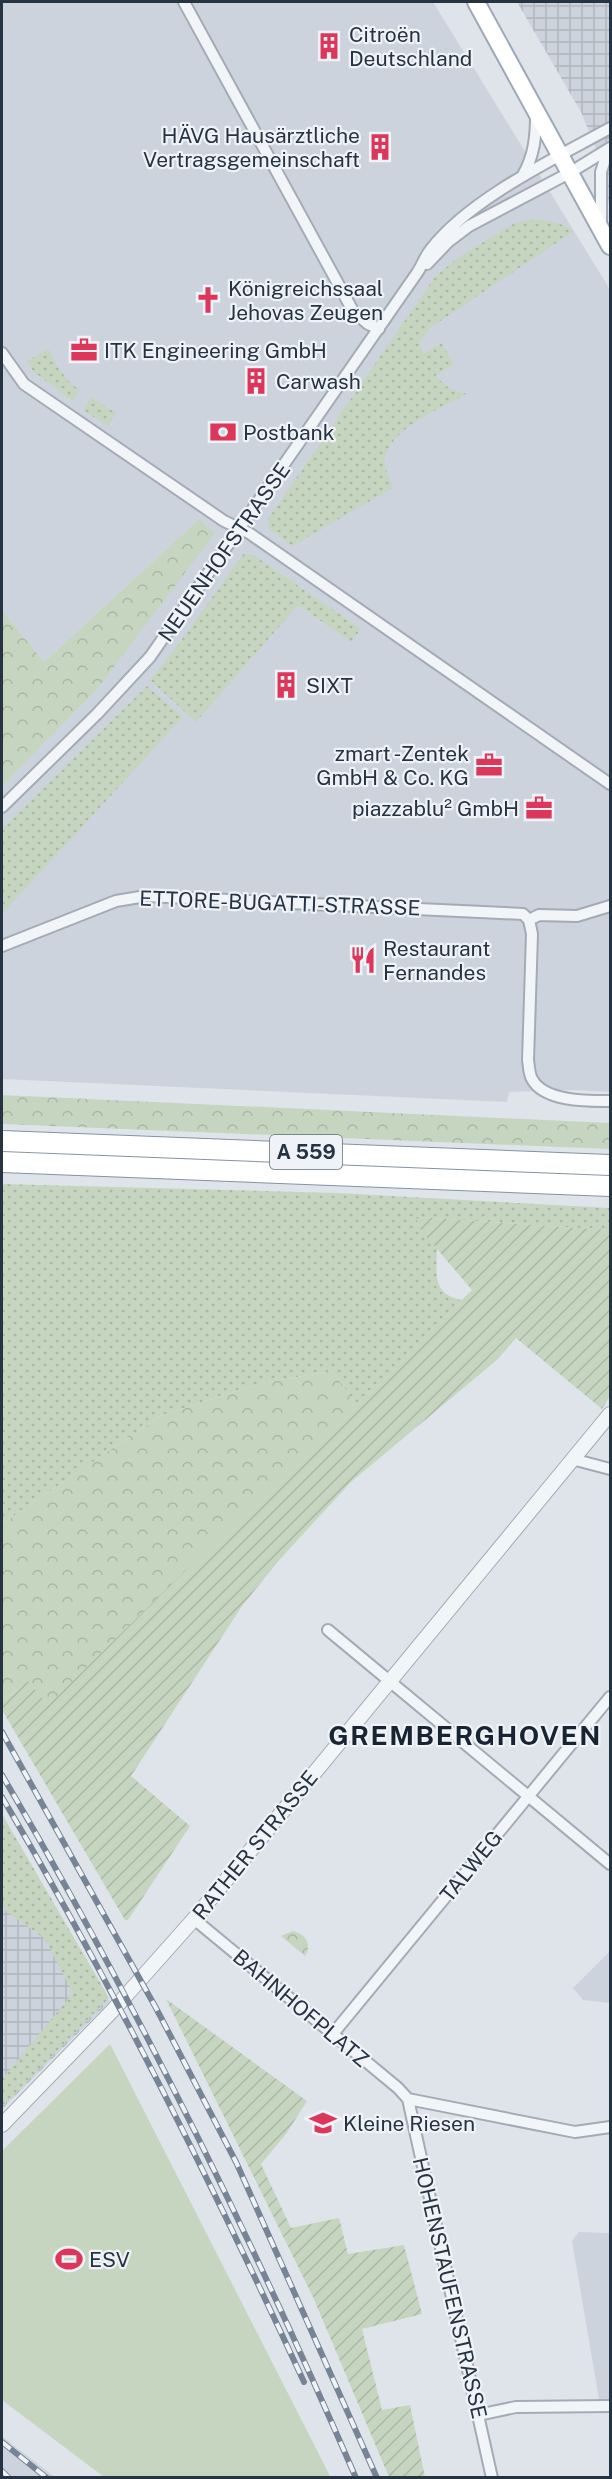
<svg xmlns="http://www.w3.org/2000/svg" width="612" height="2479" font-family="'Public Sans',sans-serif">
	<style>
		.built { fill: #cdd3dc }
		.industrial { fill: url(#industrial-grid) }
		.grass { fill: url(#grass-dots) }
		.forest { fill: url(#forest-crowns) }
		.garden { fill: url(#garden-furrows) }
		.pitch { fill: #c6d5bf }
		.lines { fill: none; stroke-linecap: round; stroke-linejoin: round }
		.minor-casing { stroke: #a4abb5; stroke-width: 14 }
		.tertiary-casing { stroke: #a4abb5; stroke-width: 16 }
		.primary-casing { stroke: #9da9b7; stroke-width: 20 }
		.motorway-casing { stroke: #8592a2; stroke-width: 22 }
		.minor { stroke: #f2f5f8; stroke-width: 10 }
		.tertiary { stroke: #f2f5f8; stroke-width: 14 }
		.primary { stroke: #fff; stroke-width: 16 }
		.motorway { stroke: #fff; stroke-width: 20 }
		.rail-casing { stroke: #778495; stroke-width: 6 }
		.rail { stroke: #eff3f7; stroke-width: 4; stroke-dasharray: 11; stroke-linecap: butt }
		.labels { text-anchor: middle; dominant-baseline: central; stroke-width: 4.5; stroke-linejoin: round; paint-order: stroke }
		.shield { fill: #eff3f7; stroke: #626d79; stroke-width: 1.5 }
		.shield-label { font-size: 20px; font-weight: bold; fill: #263343 }
		.poi-label { font-size: 21px; fill: #263343; stroke: #eff3f7; text-anchor: start }
		.street-label { font-size: 21px; fill: #263343; stroke: #eff3f7 }
		.district-label { font-size: 27px; font-weight: bold; letter-spacing: 1.5px; fill: #192433; stroke: #eff3f7 }
	</style>
	<defs>
		<pattern id="industrial-grid" width="8" height="8" patternUnits="userSpaceOnUse" patternTransform="scale(1.5)"><rect width="8" height="8" fill="#cdd3dc"/><path d="M0 4h8M4 0v8" fill="none" stroke="#b0b6be"/></pattern>
		<pattern id="grass-dots" width="8" height="8" patternUnits="userSpaceOnUse" patternTransform="scale(1.5)"><rect width="8" height="8" fill="#c6d5bf"/><path d="M2 2h.1M6 6h.1" fill="none" stroke="#aab7a5" stroke-width="1.8" stroke-linecap="round"/></pattern>
		<pattern id="forest-crowns" width="20" height="18" patternUnits="userSpaceOnUse" patternTransform="scale(1.5)"><rect width="20" height="18" fill="#c6d5bf"/><path d="M2 6a3 3 0 1 1 6 0M12 15a3 3 0 1 1 6 0" fill="none" stroke="#aab7a5"/></pattern>
		<pattern id="garden-furrows" width="10" height="10" patternUnits="userSpaceOnUse" patternTransform="scale(1.5)"><rect width="10" height="10" fill="#c6d5bf"/><path d="M-1 1l2-2M0 10L10 0M9 11l2-2" fill="none" stroke="#aab7a5"/></pattern>
	</defs>
	<rect width="100%" height="100%" fill="#dfe4ea"/>
	<path class="built" d="M 2,2 L 433,2 L 606,283 L 610,291 L 610,1092 L 572,1090 L 509,1092 L 507,1102 L 2,1079 L 2,786 L 94,693 L 199,519 L 44,662 L 2,610 Z
		M 610,1951 L 610,2003 L 583,2000 L 573,1988 Z
		M 579,2232 L 610,2233 L 610,2399 L 599,2399 L 572,2241 Z
		M 2,2436 L 17,2448 L 55,2477 L 2,2477 Z"/>
	<path class="industrial" d="M 517,2 L 610,2 L 610,210 L 606,191 L 608,177 L 581,112 Z
		M 2,1814 L 91,1989 L 110,2001 L 2,2109 Z"/>
	<path class="grass" d="M 536,219 L 558,223 L 574,231 L 430,328 L 419,342 L 423,354 L 442,343 L 454,365 L 435,376 L 450,389 L 467,394 C 442,408 387,429 385,461 C 384,469 391,480 393,488 L 292,546 L 269,529 L 268,519 L 435,277 L 459,257 L 515,223 Z
		M 48,349 C 57,364 64,381 80,390 L 72,401 L 33,371 L 27,361 Z
		M 91,397 L 116,413 L 108,426 L 83,410 Z
		M 244,553 L 255,556 L 361,629 L 351,642 L 298,605 L 196,722 L 150,680 L 175,649 Z
		M 147,686 L 183,717 L 2,914 L 2,829 Z
		M 2,1184 L 337,1193 L 610,1208 L 610,1230 L 416,1217 L 419,1228 L 437,1247 C 437,1273 431,1294 462,1300 L 356,1404 L 332,1371 L 262,1383 L 160,1416 L 2,1524 Z
		M 2,1814 L 109,1998 L 2,2107 L 2,2079 L 73,1993 L 45,1939 L 2,1908 Z"/>
	<path class="forest" d="M 199,519 L 215,533 L 94,693 L 2,786 L 2,610 L 44,662 Z
		M 2,1095 L 610,1123 L 610,1149 L 2,1124 Z
		M 332,1371 L 356,1404 L 48,1705 L 28,1681 L 2,1702 L 2,1524 L 160,1416 L 262,1383 Z
		M 293,1931 C 306,1934 312,1944 305,1956 L 281,1936 Z"/>
	<path class="garden" d="M 416,1217 L 610,1230 L 610,1396 L 602,1409 L 516,1338 L 498,1359 L 351,1482 L 281,1558 L 242,1606 L 131,1776 L 190,1826 L 128,1920 L 125,1920 L 2,1710 L 2,1702 L 28,1681 L 48,1705 L 472,1290 L 419,1228 Z
		M 166,1999 L 307,2101 L 286,2134 L 261,2164 L 291,2228 L 339,2218 L 348,2254 L 404,2245 L 422,2314 L 362,2329 L 382,2410 L 410,2405 L 425,2477 L 389,2477 L 313,2297 Z"/>
	<path class="pitch" d="M 110,2044 L 328,2472 L 330,2477 L 104,2477 L 2,2400 L 2,2151 Z"/>
	<g class="lines">
		<defs>
			<path id="minor" d="M 184,2 L 353,311 L 368,324 L 379,329
				M 523,175 C 534,156 536,137 536,115
				M 601,222 L 601,172 L 608,150
				M 427,264 L 448,242 L 469,226 L 571,172 L 610,148
				M 2,353 L 24,384 L 224,521 L 249,533 L 610,784
				M 2,807 L 97,714 L 150,657 L 417,273 C 422,266 425,256 431,249 C 471,198 554,159 610,128
				M 529,920 L 539,915 L 577,916 L 610,906
				M 2,946 L 116,901 L 146,896 L 523,914 L 529,920 L 532,934 L 528,1060 C 529,1066 529,1074 532,1079 C 544,1102 589,1101 610,1101
				M 572,1459 L 610,1469
				M 328,1630 L 610,1864
				M 194,1919 L 398,2088 L 408,2099
				M 332,2035 L 610,1697
				M 408,2099 L 492,2478
				M 408,2099 L 575,2132 L 610,2127
				M 478,2415 L 516,2407 L 610,2406"/>
			<path id="tertiary" d="M 2,2125 L 114,2009 L 194,1919 L 610,1414"/>
			<path id="primary" d="M 476,2 L 610,246"/>
			<path id="motorway" d="M 2,1141 L 610,1165
				M 2,1162 L 610,1186"/>
		</defs>
		<use href="#minor" class="minor-casing"/>
		<use href="#tertiary" class="tertiary-casing"/>
		<use href="#primary" class="primary-casing"/>
		<use href="#motorway" class="motorway-casing"/>
		<use href="#minor" class="minor"/>
		<use href="#tertiary" class="tertiary"/>
		<use href="#primary" class="primary"/>
		<use href="#motorway" class="motorway"/>
		<defs>
			<path id="rail" d="M 2,1732 L 156,2008 L 236,2162 L 377,2478
				M 2,1775 C 135,2001 251,2236 356,2478
				M 2,1797 C 113,1986 212,2183 304,2382
				M 2,2442 L 47,2478
				M 2,2471 L 9,2478"/>
		</defs>
		<use href="#rail" class="rail-casing"/>
		<use href="#rail" class="rail"/>
	</g>
	<defs>
		<symbol id="building-bare" viewBox="-9 -9 18 18"><path d="M-4-6H4V6H1V3H-1V6H-4ZM-2.5-4.3h1.7v1.8h-1.7ZM.8-4.3h1.7v1.8H.8ZM-2.5-1h1.7V.8h-1.7ZM.8-1h1.7V.8H.8Z" fill="#dc375b" stroke="#eff3f7" stroke-width="2.5" paint-order="stroke"/></symbol>
		<symbol id="church-bare" viewBox="-9 -9 18 18"><path d="M-1.2-6h2.4v3.5h3.3v2.4h-3.3V6h-2.4V-.1h-3.3v-2.4h3.3Z" fill="#dc375b" stroke="#eff3f7" stroke-width="2.5" paint-order="stroke"/></symbol>
		<symbol id="office-bare" viewBox="-9 -9 18 18"><path d="M-6-3h4V-5.5h4V-3h4V5H-6ZM-1-4.5V-3h2v-1.5ZM-6 0V1H6V0Z" fill="#dc375b" stroke="#eff3f7" stroke-width="2.5" paint-order="stroke"/></symbol>
		<symbol id="bank-bare" viewBox="-9 -9 18 18"><path d="M-6-4H6V4H-6ZM0-2.3a2.3 2.3 0 1 0 0 4.6a2.3 2.3 0 1 0 0-4.6Z" fill="#dc375b" stroke="#eff3f7" stroke-width="2.5" paint-order="stroke"/></symbol>
		<symbol id="restaurant-bare" viewBox="-9 -9 18 18"><path d="M-5-6h1v4h1v-4h1v4h1v-4h1v5L-1.5 .5V6h-2V.5L-5-1ZM5-6V6H3V1.5H1.5Q1.5-4 5-6Z" fill="#dc375b" stroke="#eff3f7" stroke-width="2.5" paint-order="stroke"/></symbol>
		<symbol id="school-bare" viewBox="-9 -9 18 18"><path d="M0-5L7-2L0 1L-7-2ZM-4 1L0 2.5L4 1V4Q0 6-4 4Z" fill="#dc375b" stroke="#eff3f7" stroke-width="2.5" paint-order="stroke"/></symbol>
		<symbol id="stadium-bare" viewBox="-9 -9 18 18"><path d="M0-5a6.5 5 0 1 0 0 10a6.5 5 0 1 0 0-10ZM-3.5-1.8h7v3.6h-7Z" fill="#dc375b" stroke="#eff3f7" stroke-width="2.5" paint-order="stroke"/></symbol>
	</defs>
	<g fill-rule="evenodd">
		<use href="#building-bare" x="310" y="27" width="38" height="38"/>
		<use href="#building-bare" x="361" y="128" width="38" height="38"/>
		<use href="#church-bare" x="189" y="281" width="38" height="38"/>
		<use href="#office-bare" x="65" y="331" width="38" height="38"/>
		<use href="#building-bare" x="237" y="362" width="38" height="38"/>
		<use href="#bank-bare" x="204" y="413" width="38" height="38"/>
		<use href="#building-bare" x="267" y="666" width="38" height="38"/>
		<use href="#office-bare" x="470" y="746" width="38" height="38"/>
		<use href="#office-bare" x="520" y="789" width="38" height="38"/>
		<use href="#restaurant-bare" x="344" y="941" width="38" height="38"/>
		<use href="#school-bare" x="304" y="2104" width="38" height="38"/>
		<use href="#stadium-bare" x="50" y="2240" width="38" height="38"/>
	</g>
	<g class="labels">
		<rect class="shield" x="270" y="1135" width="72" height="34" rx="4.5"/>
		<g class="shield-label">
			<text x="306" y="1152">A 559</text>
		</g>
		<g class="poi-label">
			<text x="349" y="34">Citroën<tspan x="349" dy="24">Deutschland</tspan></text>
			<text x="360" y="135" text-anchor="end">HÄVG Hausärztliche<tspan x="360" dy="24">Vertragsgemeinschaft</tspan></text>
			<text x="228" y="288">Königreichssaal<tspan x="228" dy="24">Jehovas Zeugen</tspan></text>
			<text x="104" y="350">ITK Engineering GmbH</text>
			<text x="276" y="381">Carwash</text>
			<text x="243" y="432">Postbank</text>
			<text x="306" y="685">SIXT</text>
			<text x="469" y="753" text-anchor="end">zmart -Zentek<tspan x="469" dy="24">GmbH &amp; Co. KG</tspan></text>
			<text x="519" y="808" text-anchor="end">piazzablu² GmbH</text>
			<text x="383" y="948">Restaurant<tspan x="383" dy="24">Fernandes</tspan></text>
			<text x="343" y="2123">Kleine Riesen</text>
			<text x="89" y="2259">ESV</text>
		</g>
		<g class="street-label">
			<text transform="translate(224 552) rotate(-55)">NEUENHOFSTRASSE</text>
			<text transform="translate(280 903) rotate(2)">ETTORE-BUGATTI-STRASSE</text>
			<text transform="translate(255 1845) rotate(-51)">RATHER STRASSE</text>
			<text transform="translate(471 1866) rotate(-51)">TALWEG</text>
			<text transform="translate(301 2008) rotate(40)">BAHNHOFPLATZ</text>
			<text transform="translate(450 2288) rotate(77)">HOHENSTAUFENSTRASSE</text>
		</g>
		<g class="district-label">
			<text x="465" y="1735">GREMBERGHOVEN</text>
		</g>
	</g>
	<rect width="612" height="2479" fill="none" stroke="#263343" stroke-width="6"/>
</svg>
